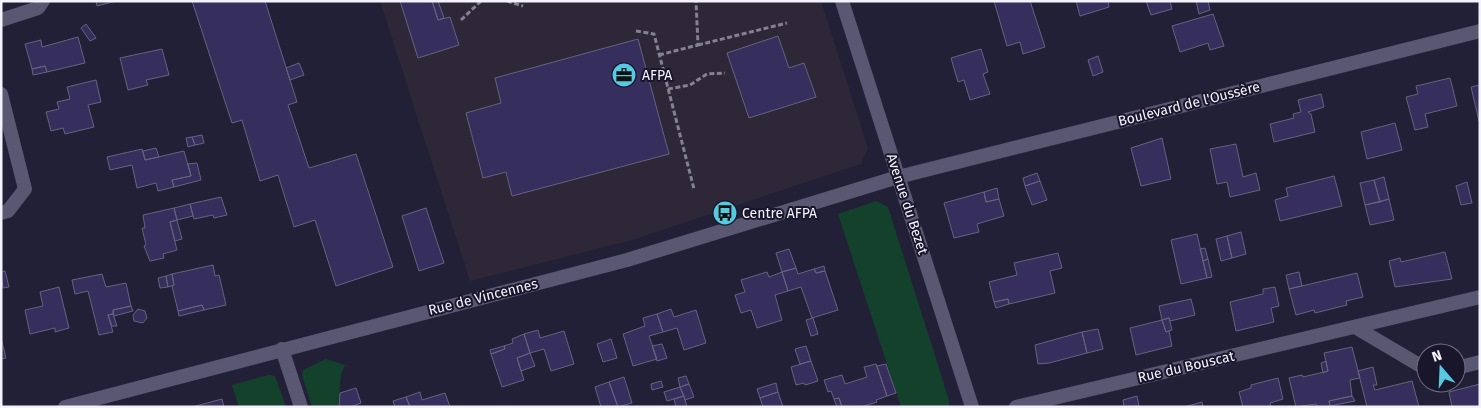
<svg xmlns="http://www.w3.org/2000/svg" width="1481" height="408" font-family="'Fira Sans',sans-serif">
	<style>
		.education { fill: #2d2737 }
		.green { fill: #14412c }
		.building { fill: #362e5d; stroke: #65637d }
		.lines { fill: none; stroke-linecap: round; stroke-linejoin: round }
		.path { stroke: #838192; stroke-width: 3; stroke-dasharray: 5 2.5; stroke-linecap: butt }
		.minor { stroke: #595771; stroke-width: 14 }
		.tertiary { stroke: #595771; stroke-width: 14 }
		.labels { text-anchor: middle; dominant-baseline: central; stroke-width: 4; stroke-linejoin: round; paint-order: stroke }
		.poi-label { font-size: 14px; fill: #f4f3fd; stroke: #19162c; text-anchor: start }
		.street-label { font-size: 14px; fill: #f4f3fd; stroke: #19162c }
	</style>
	<rect width="100%" height="100%" fill="#222036"/>
	<path class="education" d="M 380,1 L 821,1 L 868,148 L 861,164 L 632,240 L 470,281 Z"/>
	<path class="green" d="M 876,201 L 888,207 L 949,400 L 949,407 L 901,407 L 838,214 Z
		M 326,359 L 345,365 L 341,374 L 338,407 L 312,407 L 302,376 L 303,370 Z
		M 269,375 L 275,376 L 286,407 L 239,407 L 232,385 Z"/>
	<path class="building" d="M 96,1 L 116,1 L 97,6 Z
		M 192,1 L 265,1 L 297,102 L 288,105 L 309,168 L 356,154 L 393,267 L 336,286 L 315,220 L 294,227 L 278,175 L 260,181 L 242,120 L 232,123 Z
		M 400,1 L 432,1 L 438,20 L 450,17 L 459,45 L 418,58 Z
		M 432,1 L 438,1 L 444,18 L 438,20 Z
		M 994,1 L 1030,1 L 1045,47 L 1023,54 L 1020,42 L 1007,46 Z
		M 1076,1 L 1108,1 L 1109,7 L 1080,16 Z
		M 1146,1 L 1170,1 L 1172,9 L 1151,15 Z
		M 1196,1 L 1208,1 L 1210,10 L 1199,14 Z
		M 1213,14 L 1224,46 L 1210,50 L 1208,43 L 1180,52 L 1172,26 Z
		M 86,24 L 96,38 L 90,41 L 81,28 Z
		M 778,36 L 789,68 L 804,63 L 816,97 L 749,118 L 727,53 Z
		M 78,37 L 85,63 L 47,72 L 45,66 L 32,69 L 25,44 L 41,40 L 42,47 Z
		M 638,39 L 669,154 L 512,196 L 506,172 L 483,178 L 466,113 L 501,103 L 495,78 Z
		M 162,49 L 169,75 L 146,80 L 148,85 L 128,90 L 120,58 Z
		M 981,49 L 988,72 L 983,74 L 990,94 L 970,100 L 964,80 L 958,82 L 951,58 Z
		M 1098,56 L 1103,72 L 1093,76 L 1088,60 Z
		M 299,63 L 304,75 L 290,80 L 286,68 Z
		M 45,66 L 47,72 L 33,75 L 32,69 Z
		M 1450,78 L 1457,106 L 1425,114 L 1428,127 L 1415,130 L 1406,97 L 1418,94 L 1416,86 Z
		M 96,80 L 101,102 L 88,105 L 94,127 L 65,134 L 63,128 L 51,131 L 46,112 L 59,109 L 57,102 L 70,99 L 67,87 Z
		M 1480,85 L 1480,121 L 1479,121 L 1471,87 Z
		M 1321,94 L 1324,107 L 1308,112 L 1311,114 L 1315,132 L 1274,142 L 1270,124 L 1294,118 L 1293,114 L 1301,112 L 1298,100 Z
		M 1395,123 L 1402,150 L 1367,159 L 1361,132 Z
		M 202,135 L 204,143 L 195,145 L 192,137 Z
		M 192,137 L 195,145 L 188,147 L 186,138 Z
		M 1162,138 L 1171,179 L 1141,186 L 1131,148 Z
		M 1236,144 L 1243,177 L 1256,173 L 1260,190 L 1230,197 L 1227,182 L 1217,184 L 1210,149 Z
		M 156,148 L 159,157 L 145,160 L 143,151 Z
		M 142,149 L 145,160 L 184,151 L 191,176 L 172,180 L 174,187 L 158,191 L 156,183 L 137,188 L 132,165 L 110,170 L 107,157 Z
		M 197,163 L 201,180 L 174,187 L 172,180 L 191,176 L 188,164 Z
		M 1037,173 L 1040,181 L 1025,186 L 1023,178 Z
		M 1334,176 L 1342,206 L 1280,221 L 1275,200 L 1288,196 L 1286,188 Z
		M 1384,177 L 1389,199 L 1380,202 L 1374,180 Z
		M 1374,180 L 1380,202 L 1365,205 L 1360,183 Z
		M 1040,181 L 1047,200 L 1032,205 L 1025,186 Z
		M 1467,182 L 1472,203 L 1461,205 L 1456,186 Z
		M 997,188 L 999,199 L 986,202 L 984,192 Z
		M 984,192 L 986,202 L 999,199 L 1004,216 L 977,224 L 979,232 L 954,238 L 944,203 Z
		M 221,197 L 227,215 L 214,218 L 213,215 L 194,219 L 190,204 Z
		M 1389,199 L 1394,220 L 1370,225 L 1365,205 Z
		M 190,204 L 193,216 L 177,220 L 174,208 Z
		M 174,208 L 177,220 L 170,222 L 177,250 L 163,254 L 164,258 L 150,261 L 144,246 L 146,245 L 142,228 L 145,228 L 143,215 Z
		M 426,208 L 444,263 L 419,271 L 402,216 Z
		M 177,220 L 182,239 L 175,241 L 170,222 Z
		M 1241,232 L 1246,254 L 1232,258 L 1227,236 Z
		M 1197,234 L 1207,278 L 1181,284 L 1171,240 Z
		M 1227,236 L 1232,258 L 1221,261 L 1216,239 Z
		M 1205,248 L 1208,259 L 1203,261 L 1200,249 Z
		M 789,249 L 796,268 L 782,272 L 776,253 Z
		M 1445,252 L 1452,279 L 1395,287 L 1389,261 L 1400,258 L 1401,262 Z
		M 1058,253 L 1062,268 L 1050,271 L 1055,293 L 1009,304 L 1008,299 L 994,302 L 989,282 L 1017,275 L 1014,263 Z
		M 1208,259 L 1212,277 L 1207,278 L 1203,261 Z
		M 213,265 L 215,276 L 219,275 L 226,305 L 204,310 L 202,305 L 178,311 L 172,286 L 174,285 L 172,274 Z
		M 824,266 L 825,271 L 816,273 L 814,269 Z
		M 796,268 L 798,274 L 814,269 L 816,273 L 825,271 L 838,310 L 812,318 L 801,287 L 788,291 L 782,272 Z
		M 5,271 L 9,287 L 3,288 L 1,272 Z
		M 767,272 L 769,277 L 782,272 L 788,291 L 775,295 L 782,320 L 757,328 L 751,310 L 741,313 L 735,295 L 745,292 L 741,280 Z
		M 1299,272 L 1302,286 L 1289,289 L 1286,275 Z
		M 1357,273 L 1363,297 L 1346,301 L 1347,305 L 1315,313 L 1314,310 L 1296,315 L 1289,289 Z
		M 102,274 L 106,287 L 126,283 L 131,306 L 113,310 L 113,314 L 108,315 L 113,332 L 99,335 L 88,291 L 75,294 L 72,280 Z
		M 172,274 L 174,285 L 168,287 L 166,276 Z
		M 166,276 L 168,287 L 160,288 L 158,278 Z
		M 59,287 L 69,328 L 55,332 L 55,328 L 30,334 L 25,310 L 43,306 L 40,292 Z
		M 1275,287 L 1279,306 L 1271,308 L 1274,322 L 1236,331 L 1230,302 L 1263,294 L 1263,289 Z
		M 1008,299 L 1009,304 L 996,308 L 994,302 Z
		M 1191,299 L 1195,315 L 1170,321 L 1169,318 L 1162,320 L 1159,306 Z
		M 202,305 L 204,310 L 179,316 L 178,311 Z
		M 131,306 L 133,311 L 114,316 L 113,310 Z
		M 138,309 L 145,311 L 147,318 L 143,323 L 134,321 L 133,315 Z
		M 671,309 L 674,317 L 696,310 L 706,343 L 684,350 L 677,328 L 663,332 L 657,314 Z
		M 113,314 L 117,326 L 112,326 L 108,315 Z
		M 657,314 L 663,332 L 649,336 L 657,359 L 633,366 L 623,334 L 645,326 L 643,318 Z
		M 813,318 L 818,334 L 811,336 L 806,320 Z
		M 1169,318 L 1172,330 L 1166,332 L 1162,320 Z
		M 1162,320 L 1166,332 L 1169,331 L 1172,346 L 1136,355 L 1130,328 Z
		M 1098,329 L 1103,349 L 1087,353 L 1082,332 Z
		M 538,330 L 540,338 L 564,331 L 574,364 L 551,371 L 544,349 L 530,353 L 524,334 Z
		M 1082,332 L 1087,353 L 1049,363 L 1038,364 L 1035,345 Z
		M 524,334 L 530,353 L 517,358 L 524,380 L 502,387 L 491,354 L 505,349 L 504,346 L 513,343 L 512,339 Z
		M 1,338 L 6,358 L 1,359 Z
		M 611,339 L 617,358 L 603,362 L 597,344 Z
		M 662,344 L 667,358 L 657,361 L 652,346 Z
		M 504,346 L 505,349 L 491,354 L 490,350 Z
		M 806,346 L 811,361 L 800,364 L 795,349 Z
		M 1352,347 L 1360,378 L 1350,380 L 1352,396 L 1329,401 L 1330,406 L 1326,407 L 1317,407 L 1316,404 L 1296,407 L 1289,378 L 1302,375 L 1303,377 L 1328,371 L 1324,353 Z
		M 530,353 L 535,366 L 521,371 L 517,358 Z
		M 811,361 L 818,381 L 805,385 L 804,383 L 796,385 L 791,367 Z
		M 1326,361 L 1328,371 L 1323,373 L 1321,363 Z
		M 876,364 L 887,396 L 876,400 L 877,402 L 861,407 L 842,407 L 839,398 L 834,399 L 831,391 L 828,392 L 824,380 L 842,375 L 845,384 L 867,377 L 864,367 Z
		M 886,364 L 896,393 L 887,396 L 877,366 Z
		M 1373,367 L 1377,385 L 1373,385 L 1375,390 L 1412,381 L 1419,407 L 1367,407 L 1358,371 Z
		M 686,376 L 689,384 L 680,387 L 678,378 Z
		M 624,377 L 632,403 L 618,407 L 609,382 Z
		M 1278,378 L 1283,399 L 1270,403 L 1271,407 L 1243,407 L 1239,392 L 1251,388 L 1251,385 Z
		M 661,381 L 663,387 L 652,390 L 651,384 Z
		M 609,382 L 618,407 L 601,407 L 595,387 Z
		M 776,383 L 778,392 L 760,398 L 757,389 Z
		M 689,384 L 694,397 L 685,400 L 680,387 Z
		M 1480,384 L 1480,407 L 1452,407 L 1449,392 Z
		M 680,387 L 684,396 L 667,401 L 664,392 Z
		M 356,388 L 361,403 L 350,407 L 339,407 L 340,393 Z
		M 420,392 L 422,400 L 445,393 L 450,407 L 410,407 L 406,397 Z
		M 778,392 L 783,407 L 763,407 L 760,398 Z
		M 684,396 L 687,407 L 676,407 L 674,399 Z
		M 1137,396 L 1139,406 L 1124,407 L 1123,400 Z
		M 1352,396 L 1355,401 L 1330,406 L 1329,401 Z
		M 406,397 L 410,407 L 395,407 L 393,401 Z
		M 839,398 L 842,407 L 837,407 L 834,399 Z
		M 222,399 L 224,407 L 192,407 Z
		M 1202,402 L 1203,407 L 1184,407 Z"/>
	<g class="lines">
		<path class="path" d="M 507,1 L 523,6
			M 461,20 L 481,1
			M 636,31 L 654,34 L 694,189
			M 698,45 L 787,23
			M 659,55 L 698,45 L 696,1
			M 668,89 L 690,85 L 707,74 L 725,73"/>
		<path class="minor" d="M 1,20 L 38,8 L 43,1
			M 1,94 L 25,189 L 8,211 L 1,213
			M 1355,327 L 1426,369
			M 282,349 L 301,407
			M 1456,368 L 1480,362
			M 65,407 L 627,260 L 898,177
			M 1016,407 L 1480,297"/>
		<path class="tertiary" d="M 842,1 L 972,407
			M 898,177 L 1480,31"/>
	</g>
	<defs>
		<symbol id="office-disc" viewBox="-11 -11 22 22"><circle r="9.5" fill="#55cae0" stroke="#19162c"/><path d="M-6-3h4V-5.5h4V-3h4V5H-6ZM-1-4.5V-3h2v-1.5ZM-6 0V1H6V0Z" fill="#111"/></symbol>
		<symbol id="bus-disc" viewBox="-11 -11 22 22"><circle r="9.5" fill="#55cae0" stroke="#19162c"/><path d="M-5-6H5V4H4V6H2V4H-2V6H-4V4H-5ZM-3.5-4V0h7V-4ZM-3.5 1.2v1.5H-2V1.2ZM2 1.2v1.5H3.5V1.2Z" fill="#111"/></symbol>
	</defs>
	<g fill-rule="evenodd">
		<use href="#office-disc" x="610" y="61" width="28" height="28"/>
		<use href="#bus-disc" x="711" y="199" width="28" height="28"/>
	</g>
	<g class="labels">
		<g class="poi-label">
			<text x="642" y="75">AFPA</text>
			<text x="742" y="213">Centre AFPA</text>
		</g>
		<g class="street-label">
			<text transform="translate(1189 104) rotate(-14)">Boulevard de l'Oussère</text>
			<text transform="translate(907 204) rotate(72)">Avenue du Bezet</text>
			<text transform="translate(483 297) rotate(-14)">Rue de Vincennes</text>
			<text transform="translate(1186 367) rotate(-13)">Rue du Bouscat</text>
		</g>
	</g>
	<rect width="1481" height="408" fill="none" stroke="#f4f3fd" stroke-width="5"/>
	<g transform="translate(1441 368) rotate(341)"><circle r="24" fill="#19162c" stroke="#716e80"/>
	<path d="M0-4L9 19L0 12L-9 19Z" fill="#55cae0"/>
	<text y="-8" font-size="14" font-weight="bold" text-anchor="middle" fill="#f4f3fd">N</text>
	</g>
</svg>
